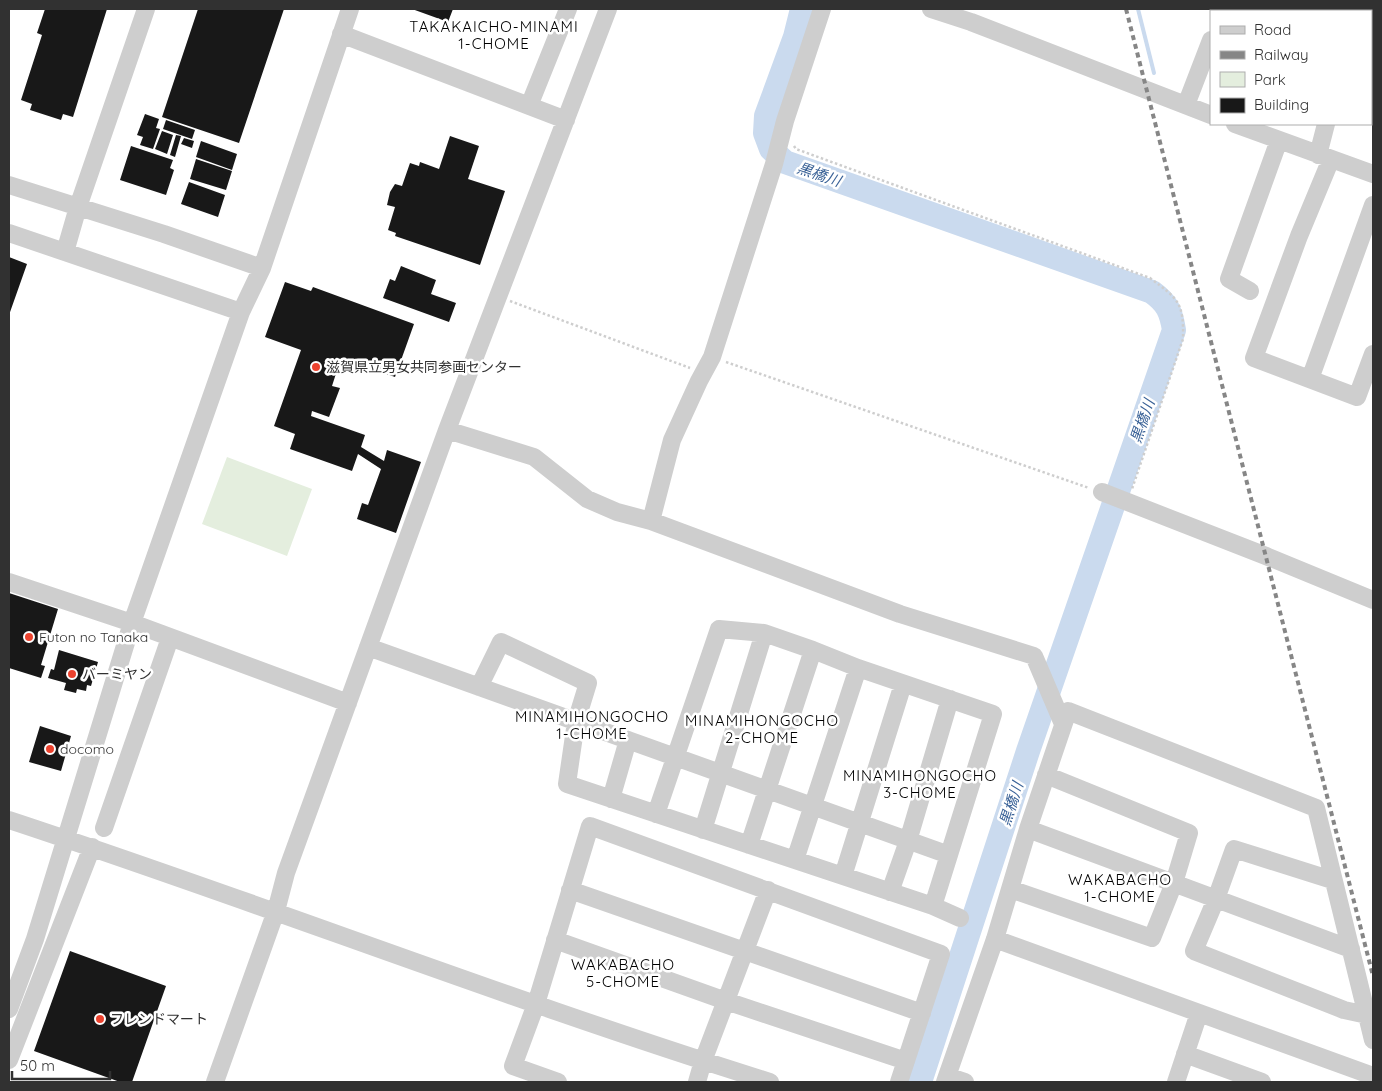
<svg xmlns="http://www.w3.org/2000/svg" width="1382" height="1091" font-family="Quicksand,'Noto Sans JP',sans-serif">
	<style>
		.green { fill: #e4eede }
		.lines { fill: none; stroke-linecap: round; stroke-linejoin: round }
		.stream { stroke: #cadaee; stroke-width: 4 }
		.river { stroke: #cadaee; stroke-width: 24 }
		.building { fill: #181818 }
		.path { stroke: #cecece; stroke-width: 2.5; stroke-dasharray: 2.5 2.5; stroke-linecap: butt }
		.minor { stroke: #cecece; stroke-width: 18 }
		.rail { stroke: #868686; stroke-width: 4; stroke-dasharray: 5 4; stroke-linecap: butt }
		.poi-dot { fill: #ec422e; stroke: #fff; stroke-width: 2 }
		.labels { text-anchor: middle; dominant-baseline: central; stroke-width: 5; stroke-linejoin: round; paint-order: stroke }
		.poi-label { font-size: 14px; fill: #313131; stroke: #fff; text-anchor: start }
		.neighbourhood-label { font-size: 15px; letter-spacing: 1px; fill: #000; stroke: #fff }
		.water-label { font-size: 15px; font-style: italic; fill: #3a6297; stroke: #fff }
	</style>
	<rect width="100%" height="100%" fill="#fff"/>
	<path class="green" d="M 227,457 L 312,489 L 287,556 L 202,524 Z"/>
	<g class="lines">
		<path class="stream" d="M 1138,9 L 1154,73"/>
		<path class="river" d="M 802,9 L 795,37 L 766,116 L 765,133 L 771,149 L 785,162 L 1152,292 C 1167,303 1171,311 1174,330 L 1028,751 L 920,1082"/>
	</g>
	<path class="building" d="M 45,9 L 107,9 L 73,117 L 63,114 L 61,120 L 30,110 L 32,104 L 21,100 L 42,35 L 37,33 Z
		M 198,9 L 284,9 L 239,143 L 162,117 Z
		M 412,9 L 453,9 L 448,22 Z
		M 145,114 L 159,119 L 156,128 L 160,129 L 153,149 L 140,145 L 143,137 L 137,135 Z
		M 166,120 L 195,130 L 192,139 L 163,129 Z
		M 162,131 L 173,135 L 167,154 L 155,149 Z
		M 176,135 L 181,136 L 175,157 L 170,155 Z
		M 450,136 L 479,146 L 468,179 L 505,191 L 480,265 L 395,236 L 396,233 L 388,230 L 395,207 L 387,205 L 390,192 L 395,184 L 402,186 L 410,163 L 419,166 L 420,162 L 439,169 Z
		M 184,138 L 194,141 L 192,148 L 181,144 Z
		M 201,141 L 237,154 L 232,170 L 196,157 Z
		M 131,146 L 173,160 L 170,168 L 174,170 L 166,195 L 120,180 Z
		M 196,159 L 232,171 L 226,190 L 190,179 Z
		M 189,182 L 225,195 L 218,217 L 181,204 Z
		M 9,257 L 27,264 L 9,315 Z
		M 401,266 L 436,280 L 431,294 L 456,303 L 449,322 L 383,298 L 390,279 L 395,281 Z
		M 285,282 L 311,291 L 313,287 L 414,324 L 395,377 L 341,358 L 332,386 L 340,388 L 329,417 L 312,411 L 311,416 L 365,435 L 361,447 L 384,461 L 387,450 L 421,462 L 396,533 L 357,519 L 362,503 L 368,505 L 381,469 L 358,454 L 352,471 L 290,449 L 295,434 L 274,426 L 301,350 L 265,337 Z
		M 9,593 L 58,609 L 41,665 L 45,666 L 41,678 L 9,668 Z
		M 59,650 L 98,662 L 91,686 L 87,685 L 86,691 L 77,689 L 76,693 L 64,690 L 66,683 L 48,678 L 51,669 L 54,670 Z
		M 40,726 L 71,736 L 61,771 L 29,762 Z
		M 70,951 L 166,986 L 132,1082 L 120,1082 L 34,1051 Z"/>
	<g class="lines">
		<path class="path" d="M 794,146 L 796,149 L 1150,278 C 1178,299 1184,302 1183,339 L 1132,489
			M 510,301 L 690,368
			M 726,362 L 1089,488"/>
		<path class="minor" d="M 931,9 L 971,22 L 1211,115
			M 1221,9 L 1225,9
			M 1248,9 L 1254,11
			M 1356,11 L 1357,9
			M 341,34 L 566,120
			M 1371,59 L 1373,59
			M 1186,105 L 1211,40
			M 529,106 L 568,9
			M 1235,124 L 1373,174
			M 1318,155 L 1326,124
			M 1331,159 L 1299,236 L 1254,358 L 1357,397 L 1373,354
			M 9,185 L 164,234 L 262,268
			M 9,233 L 241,312
			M 65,252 L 78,207 L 146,9
			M 1250,291 L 1229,279 L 1279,140
			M 1310,379 L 1373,205
			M 447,430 L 534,457 L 587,499 L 617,512 L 651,521 L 900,614 L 1034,656 L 1063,724
			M 1102,492 L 1266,556 L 1373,600
			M 651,521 L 672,440 L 699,381 L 712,357 L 774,164 L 785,121 L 822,9
			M 9,582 L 132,623 L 348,703
			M 368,647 L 949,855
			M 479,687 L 501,642 L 588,683 L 576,722 L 567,784 L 933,906 L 960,918
			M 611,799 L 628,740
			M 656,814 L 719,629 L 764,633 L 813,650 L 858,668 L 993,714 L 933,906
			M 9,820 C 264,904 514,1002 770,1082
			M 104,828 L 170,638
			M 1028,829 L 1351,949
			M 703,830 L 764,633
			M 749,845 L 813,650
			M 795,860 L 858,668
			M 843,876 L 903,684
			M 1332,880 L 1234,849 L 1216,899 L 1194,951 L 1344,1010 L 1367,1015
			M 1010,889 L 1152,938 L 1174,883 L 1189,833 L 1046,775
			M 570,890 L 922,1013
			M 890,892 L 908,841 L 950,699
			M 995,939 L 1373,1076
			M 555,940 L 726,1001 L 906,1061
			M 9,1009 L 35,939 L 132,623 L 241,312 L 262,268 L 350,9
			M 1185,1054 L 1262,1082
			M 9,1060 L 92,847
			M 947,1076 L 965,1082
			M 215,1082 L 276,911 L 286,873 L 447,430 L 608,9
			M 558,1082 L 513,1066 L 536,1004 L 590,826 L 941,954 L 899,1082
			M 697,1082 L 703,1061 L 768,890
			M 945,1082 L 995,939 L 1028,829 L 1068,711 L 1316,808 L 1373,1040
			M 1176,1082 L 1199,1013"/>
		<path class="rail" d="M 1126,9 L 1373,976"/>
	</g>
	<g class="poi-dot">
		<circle cx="316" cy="367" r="5"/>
		<circle cx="29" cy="637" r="5"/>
		<circle cx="72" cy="674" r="5"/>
		<circle cx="50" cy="749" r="5"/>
		<circle cx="100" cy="1019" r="5"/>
	</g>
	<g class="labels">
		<g class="poi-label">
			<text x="326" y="367">滋賀県立男女共同参画センター</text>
			<text x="39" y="637">Futon no Tanaka</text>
			<text x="82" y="674">バーミヤン</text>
			<text x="60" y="749">docomo</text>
			<text x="110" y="1019">フレンドマート</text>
		</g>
		<g class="neighbourhood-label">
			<text x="494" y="26">TAKAKAICHO-MINAMI<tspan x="494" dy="17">1-CHOME</tspan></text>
			<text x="592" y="716">MINAMIHONGOCHO<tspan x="592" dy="17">1-CHOME</tspan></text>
			<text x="762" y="720">MINAMIHONGOCHO<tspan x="762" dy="17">2-CHOME</tspan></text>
			<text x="920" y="775">MINAMIHONGOCHO<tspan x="920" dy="17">3-CHOME</tspan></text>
			<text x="1120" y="879">WAKABACHO<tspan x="1120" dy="17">1-CHOME</tspan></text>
			<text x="623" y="964">WAKABACHO<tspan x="623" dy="17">5-CHOME</tspan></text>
		</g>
		<g class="water-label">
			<text transform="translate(819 174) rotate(19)">黒橋川</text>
			<text transform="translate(1142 421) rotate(-71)">黒橋川</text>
			<text transform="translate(1011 804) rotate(-72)">黒橋川</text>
		</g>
	</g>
	<rect width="1382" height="1091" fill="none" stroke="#313131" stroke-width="20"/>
	<rect x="1210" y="10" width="162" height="115" fill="#ffffff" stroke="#adadad"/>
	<rect x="1220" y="26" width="25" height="8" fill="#cecece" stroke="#adadad"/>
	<text x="1254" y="35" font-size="15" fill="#313131">Road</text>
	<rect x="1220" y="51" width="25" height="8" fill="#868686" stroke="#adadad"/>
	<text x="1254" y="60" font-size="15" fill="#313131">Railway</text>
	<rect x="1220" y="72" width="25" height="15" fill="#e4eede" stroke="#adadad"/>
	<text x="1254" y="85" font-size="15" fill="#313131">Park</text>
	<rect x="1220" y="98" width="25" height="15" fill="#181818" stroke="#adadad"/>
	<text x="1254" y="110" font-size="15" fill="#313131">Building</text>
	<path d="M12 1071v8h98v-8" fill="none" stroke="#313131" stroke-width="2.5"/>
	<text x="20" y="1071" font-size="15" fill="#313131" stroke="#ffffff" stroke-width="4" paint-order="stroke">50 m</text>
</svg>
